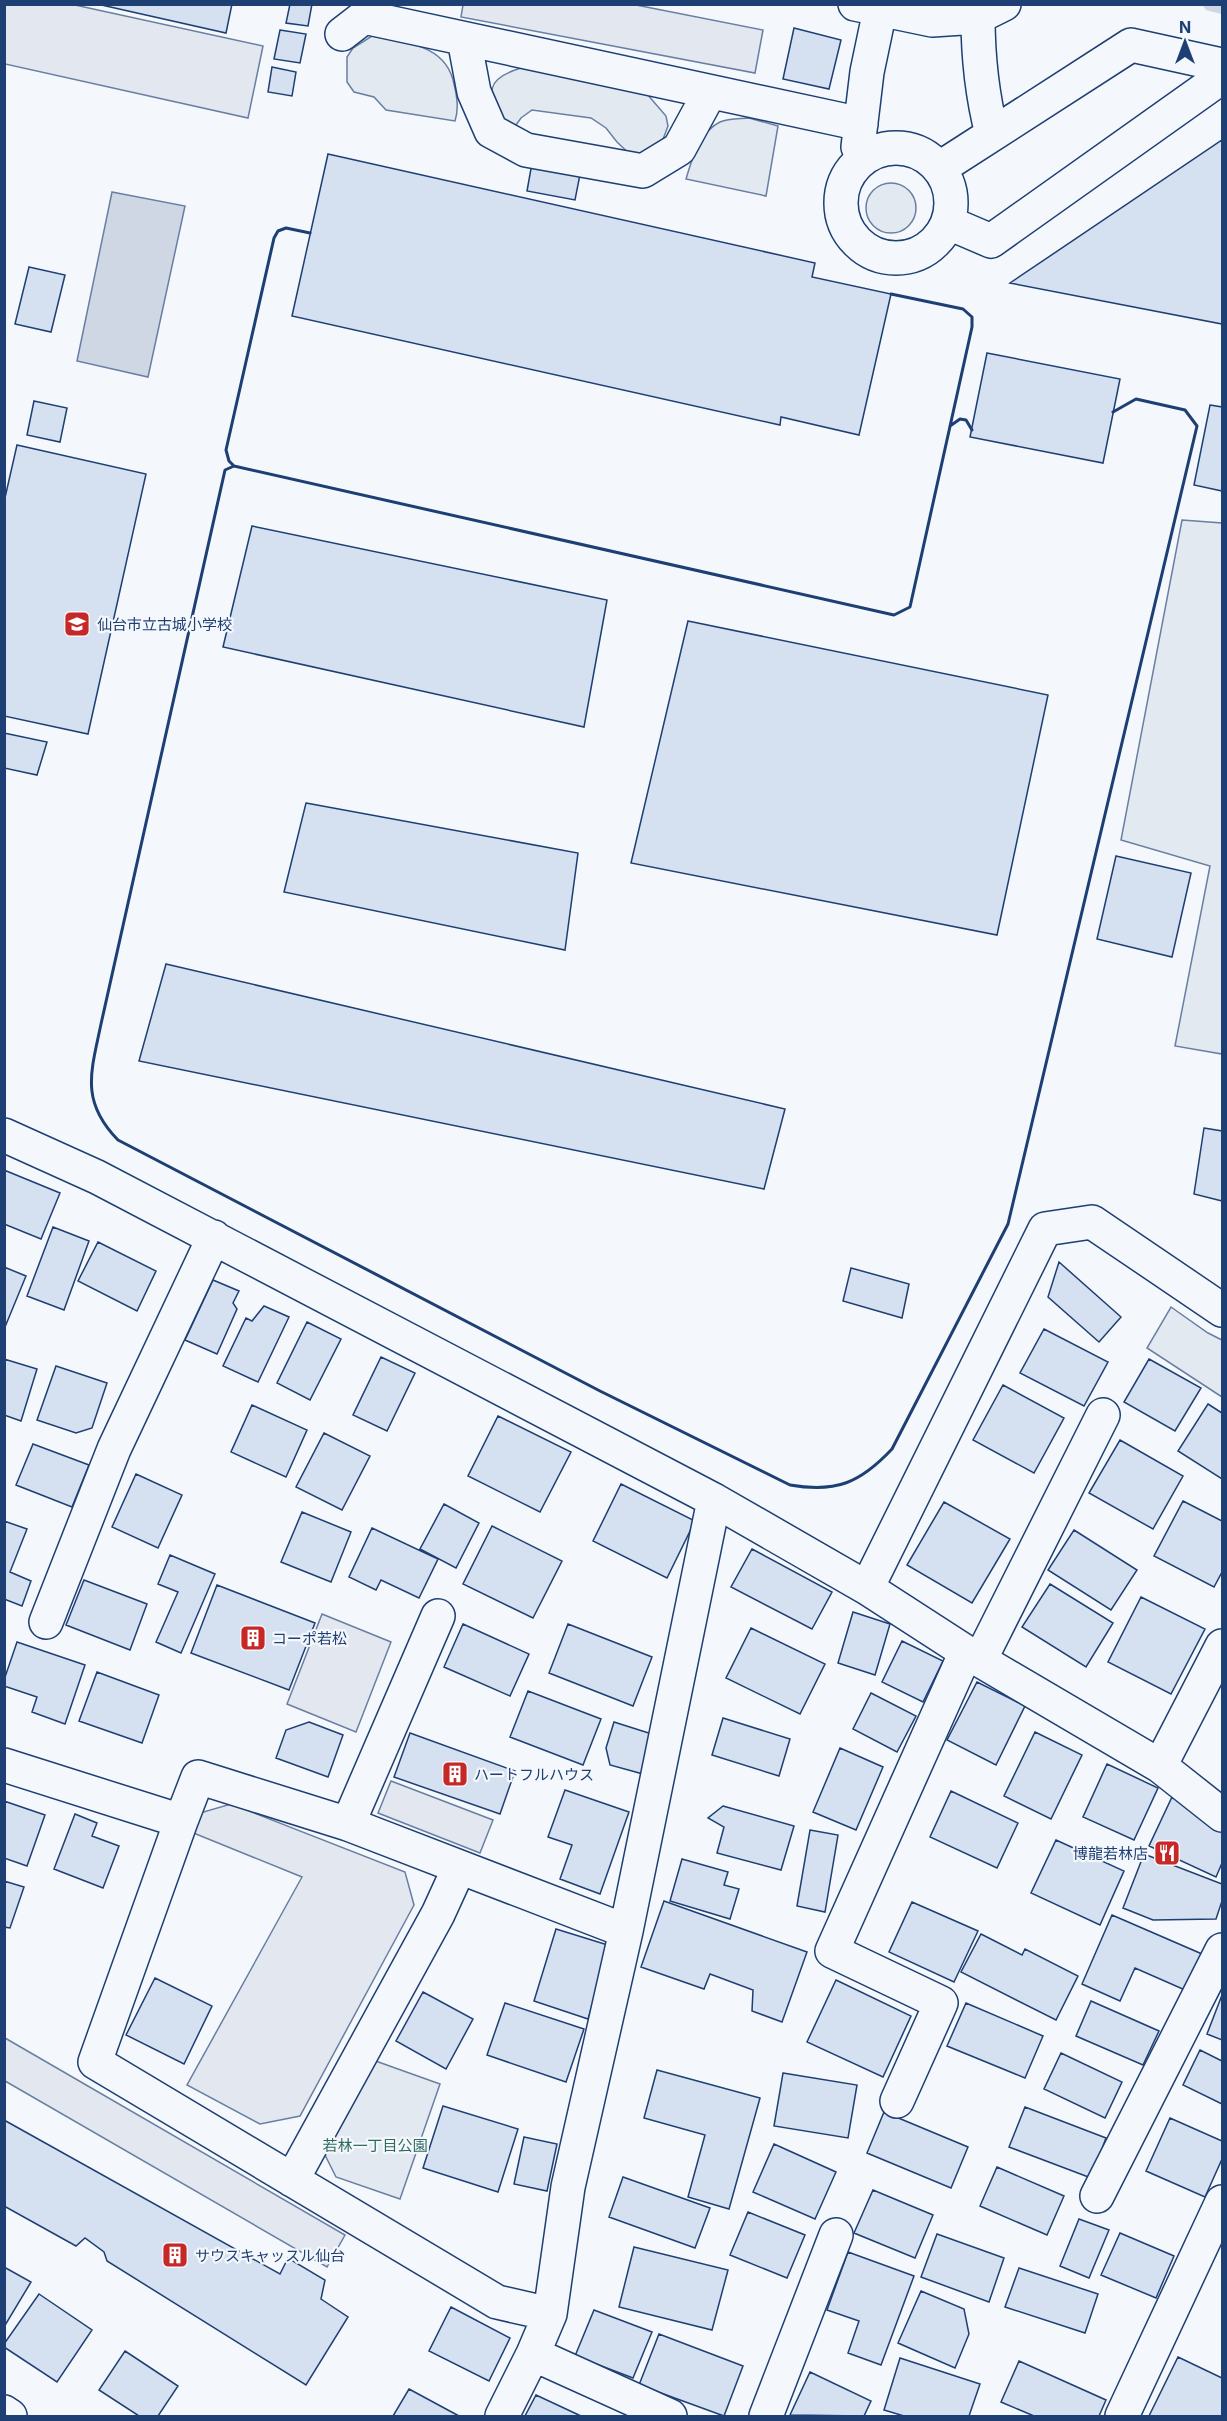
<svg xmlns="http://www.w3.org/2000/svg" width="1227" height="2421" font-family="Inter,'Noto Sans JP',sans-serif">
	<style>
		.green { fill: #e3e9f0; stroke: #687fa3; stroke-width: 1.5 }
		.parking { fill: #e3e8f0; stroke: #687fa3; stroke-width: 1.5 }
		.water { fill: #cfd7e4; stroke: #687fa3; stroke-width: 1.5 }
		.lines { fill: none; stroke-linecap: round; stroke-linejoin: round }
		.stream { stroke: #cfd7e4; stroke-width: 14 }
		.building { fill: #d5e0f0; stroke: #1d3f73; stroke-width: 1.5 }
		.minor-casing { stroke: #1d3f73; stroke-width: 36 }
		.minor { stroke: #f4f7fb; stroke-width: 33 }
		.wall { stroke: #1d3f73; stroke-width: 3 }
		.labels { text-anchor: middle; dominant-baseline: central; stroke-width: 4.5; stroke-linejoin: round; paint-order: stroke }
		.poi-label { font-size: 15px; fill: #1d3f73; stroke: #f4f7fb; text-anchor: start }
		.park-label { font-size: 15px; fill: #2c6c60; stroke: #f4f7fb }
	</style>
	<rect width="100%" height="100%" fill="#f4f7fb"/>
	<path class="green" d="M 372,36 C 406,43 446,44 454,84 C 457,97 459,108 455,121 L 386,110 L 374,97 L 354,92 L 347,82 L 347,57 L 353,48 Z
		M 521,68 L 647,94 L 666,116 L 668,126 L 659,150 L 637,161 L 617,142 L 606,128 L 591,118 L 532,110 L 521,118 L 513,129 L 505,130 C 492,97 478,81 521,68 Z
		M 749,118 L 778,126 L 766,196 L 686,179 C 692,159 699,132 720,122 C 729,118 741,119 749,118 Z
		M866 208a25 25 0 1 1 50 0a25 25 0 1 1-50 0Z
		M 1182,520 L 1222,523 L 1222,1054 L 1175,1046 L 1210,866 L 1121,840 Z
		M 1171,1307 L 1208,1333 L 1222,1340 L 1222,1397 L 1147,1348 Z
		M 370,2059 L 440,2084 L 400,2199 L 336,2177 L 324,2153 Z"/>
	<path class="parking" d="M 5,4 L 75,5 L 263,46 L 248,118 L 5,64 Z
		M 631,4 L 763,30 L 755,73 L 461,17 L 463,5 Z
		M 322,1614 L 391,1642 L 356,1732 L 287,1704 Z
		M 391,1781 L 493,1820 L 480,1853 L 378,1813 Z
		M 231,1804 L 405,1872 L 414,1905 L 300,2116 L 260,2124 L 187,2085 L 302,1877 L 191,1832 L 193,1815 Z
		M 5,2038 L 345,2235 L 327,2267 L 5,2081 Z"/>
	<path class="water" d="M 112,192 L 185,206 L 148,377 L 77,361 Z"/>
	<g class="lines">
		<path class="stream" d="M 1210,4 L 1222,7"/>
	</g>
	<path class="building" d="M 97,4 L 232,4 L 226,33 Z
		M 290,4 L 312,4 L 308,26 L 286,23 Z
		M 794,28 L 841,40 L 829,89 L 783,79 Z
		M 280,30 L 306,34 L 300,63 L 274,59 Z
		M 272,67 L 296,72 L 292,96 L 268,92 Z
		M 537,135 L 586,144 L 575,200 L 527,191 Z
		M 1222,140 L 1222,324 L 1010,283 Z
		M 328,154 L 815,263 L 812,277 L 891,294 L 859,435 L 781,417 L 780,425 L 292,316 Z
		M 29,267 L 65,275 L 51,332 L 15,324 Z
		M 987,353 L 1120,379 L 1103,463 L 970,437 Z
		M 34,401 L 67,408 L 60,442 L 27,435 Z
		M 1210,405 L 1222,407 L 1222,491 L 1194,485 Z
		M 17,445 L 146,474 L 88,734 L 4,716 L 4,502 Z
		M 252,526 L 607,600 L 584,727 L 223,647 Z
		M 688,621 L 1048,695 L 997,935 L 631,863 Z
		M 4,733 L 47,742 L 37,775 L 4,768 Z
		M 306,803 L 578,853 L 565,950 L 284,892 Z
		M 1116,856 L 1191,873 L 1172,957 L 1097,939 Z
		M 166,964 L 785,1109 L 764,1189 L 139,1061 Z
		M 1204,1128 L 1222,1131 L 1222,1201 L 1194,1194 Z
		M 4,1170 L 60,1193 L 41,1239 L 4,1224 Z
		M 53,1227 L 89,1241 L 64,1310 L 27,1296 Z
		M 98,1242 L 156,1271 L 137,1311 L 78,1281 Z
		M 1059,1262 L 1121,1317 L 1099,1342 L 1048,1297 Z
		M 4,1267 L 26,1276 L 5,1327 L 4,1327 Z
		M 851,1268 L 909,1284 L 902,1318 L 843,1301 Z
		M 213,1280 L 239,1291 L 233,1303 L 237,1309 L 217,1354 L 185,1340 Z
		M 264,1306 L 289,1317 L 258,1382 L 223,1366 L 246,1318 L 252,1321 Z
		M 307,1322 L 341,1339 L 310,1400 L 277,1383 Z
		M 1044,1329 L 1108,1362 L 1084,1406 L 1020,1373 Z
		M 381,1357 L 415,1373 L 387,1431 L 353,1415 Z
		M 4,1359 L 37,1369 L 21,1421 L 4,1415 Z
		M 1149,1359 L 1201,1388 L 1175,1431 L 1124,1402 Z
		M 56,1366 L 107,1383 L 92,1428 L 76,1433 L 37,1420 Z
		M 1003,1385 L 1064,1418 L 1034,1473 L 973,1440 Z
		M 1208,1404 L 1222,1413 L 1222,1479 L 1178,1451 Z
		M 252,1405 L 307,1430 L 286,1477 L 231,1452 Z
		M 498,1416 L 571,1452 L 540,1512 L 468,1476 Z
		M 324,1433 L 370,1456 L 342,1510 L 296,1487 Z
		M 1120,1440 L 1183,1476 L 1153,1529 L 1089,1493 Z
		M 33,1444 L 89,1465 L 72,1507 L 16,1485 Z
		M 136,1474 L 182,1495 L 158,1548 L 112,1527 Z
		M 621,1484 L 695,1521 L 667,1578 L 593,1541 Z
		M 1183,1501 L 1222,1521 L 1222,1572 L 1214,1587 L 1154,1556 Z
		M 944,1502 L 1010,1539 L 972,1603 L 907,1565 Z
		M 444,1504 L 479,1523 L 456,1568 L 420,1549 Z
		M 302,1512 L 351,1532 L 331,1582 L 281,1562 Z
		M 4,1521 L 27,1529 L 10,1572 L 31,1581 L 22,1606 L 4,1599 Z
		M 492,1526 L 562,1561 L 533,1618 L 463,1584 Z
		M 372,1528 L 438,1559 L 419,1598 L 381,1580 L 376,1590 L 349,1577 Z
		M 1074,1530 L 1137,1570 L 1111,1610 L 1048,1570 Z
		M 752,1549 L 832,1592 L 812,1629 L 731,1587 Z
		M 170,1555 L 215,1574 L 181,1653 L 156,1642 L 178,1592 L 158,1584 Z
		M 84,1580 L 147,1604 L 130,1650 L 66,1625 Z
		M 1050,1584 L 1113,1623 L 1086,1667 L 1022,1627 Z
		M 217,1585 L 315,1623 L 289,1690 L 191,1653 Z
		M 1141,1597 L 1205,1629 L 1171,1694 L 1108,1662 Z
		M 853,1612 L 890,1624 L 875,1675 L 838,1663 Z
		M 463,1624 L 529,1654 L 510,1696 L 444,1667 Z
		M 568,1624 L 652,1657 L 633,1706 L 549,1673 Z
		M 751,1628 L 825,1664 L 800,1714 L 726,1678 Z
		M 902,1641 L 943,1661 L 923,1702 L 882,1682 Z
		M 17,1642 L 85,1665 L 65,1724 L 32,1712 L 37,1697 L 4,1686 L 4,1680 Z
		M 97,1672 L 159,1695 L 142,1743 L 79,1721 Z
		M 977,1682 L 1025,1706 L 996,1765 L 947,1740 Z
		M 528,1691 L 601,1719 L 583,1765 L 510,1737 Z
		M 871,1693 L 916,1716 L 897,1752 L 853,1729 Z
		M 723,1718 L 790,1739 L 779,1776 L 712,1755 Z
		M 309,1722 L 343,1735 L 328,1777 L 276,1758 L 286,1730 Z
		M 614,1722 L 655,1735 L 643,1774 L 610,1765 L 606,1748 Z
		M 1035,1732 L 1082,1755 L 1051,1819 L 1004,1796 Z
		M 410,1733 L 515,1771 L 500,1814 L 394,1777 Z
		M 840,1748 L 883,1767 L 856,1830 L 813,1812 Z
		M 1107,1764 L 1158,1788 L 1134,1840 L 1083,1817 Z
		M 565,1790 L 629,1812 L 600,1894 L 560,1879 L 572,1845 L 548,1837 Z
		M 951,1791 L 1018,1823 L 997,1868 L 930,1837 Z
		M 1172,1797 L 1202,1812 L 1222,1830 L 1222,1863 L 1216,1877 L 1149,1846 Z
		M 4,1801 L 45,1815 L 27,1866 L 4,1858 Z
		M 723,1806 L 794,1826 L 781,1870 L 717,1853 L 724,1827 L 708,1818 Z
		M 75,1814 L 97,1823 L 92,1836 L 119,1846 L 103,1888 L 54,1869 Z
		M 810,1830 L 838,1835 L 825,1912 L 797,1906 Z
		M 1056,1840 L 1124,1871 L 1100,1925 L 1031,1893 Z
		M 1144,1854 L 1222,1884 L 1222,1901 L 1216,1919 L 1153,1920 L 1123,1908 Z
		M 682,1859 L 728,1872 L 724,1885 L 739,1889 L 730,1919 L 670,1901 Z
		M 4,1881 L 24,1887 L 10,1928 L 4,1927 Z
		M 664,1901 L 807,1952 L 782,2022 L 752,2011 L 753,1990 L 710,1974 L 704,1989 L 641,1967 Z
		M 912,1902 L 978,1931 L 954,1982 L 889,1952 Z
		M 1112,1915 L 1202,1954 L 1185,1990 L 1135,1968 L 1120,2001 L 1082,1984 Z
		M 556,1929 L 611,1946 L 588,2019 L 534,2001 Z
		M 981,1934 L 1022,1955 L 1025,1949 L 1078,1976 L 1056,2020 L 961,1972 Z
		M 155,1978 L 212,2006 L 184,2064 L 126,2035 Z
		M 836,1980 L 911,2016 L 883,2077 L 807,2042 Z
		M 423,1992 L 473,2019 L 446,2069 L 396,2041 Z
		M 1222,1995 L 1222,2040 L 1207,2034 Z
		M 1091,2001 L 1159,2031 L 1143,2065 L 1076,2036 Z
		M 505,2003 L 584,2029 L 566,2082 L 487,2055 Z
		M 966,2003 L 1043,2036 L 1025,2078 L 947,2046 Z
		M 1200,2050 L 1222,2061 L 1222,2104 L 1183,2085 Z
		M 1061,2053 L 1122,2082 L 1105,2118 L 1044,2089 Z
		M 657,2070 L 760,2098 L 729,2209 L 688,2197 L 705,2135 L 644,2118 Z
		M 783,2073 L 857,2085 L 848,2138 L 774,2126 Z
		M 443,2106 L 518,2129 L 498,2192 L 423,2168 Z
		M 1025,2107 L 1106,2138 L 1091,2178 L 1009,2147 Z
		M 884,2112 L 968,2147 L 951,2188 L 867,2153 Z
		M 1170,2118 L 1222,2141 L 1222,2159 L 1205,2197 L 1146,2171 Z
		M 4,2120 L 280,2274 L 288,2258 L 325,2280 L 321,2299 L 348,2317 L 306,2385 L 107,2261 L 104,2252 L 85,2238 L 76,2246 L 4,2206 Z
		M 524,2137 L 557,2144 L 547,2191 L 514,2184 Z
		M 774,2144 L 836,2172 L 815,2219 L 753,2192 Z
		M 997,2167 L 1064,2196 L 1047,2235 L 980,2206 Z
		M 623,2177 L 710,2208 L 695,2248 L 609,2217 Z
		M 873,2190 L 933,2215 L 915,2258 L 854,2233 Z
		M 748,2212 L 805,2235 L 787,2278 L 730,2255 Z
		M 1079,2219 L 1109,2230 L 1089,2278 L 1060,2266 Z
		M 1120,2233 L 1174,2256 L 1156,2298 L 1101,2275 Z
		M 937,2234 L 1004,2258 L 989,2302 L 921,2277 Z
		M 634,2247 L 728,2270 L 712,2330 L 619,2307 Z
		M 848,2252 L 914,2276 L 881,2365 L 848,2353 L 859,2321 L 827,2310 Z
		M 4,2267 L 31,2282 L 4,2327 Z
		M 1019,2268 L 1098,2294 L 1085,2333 L 1005,2307 Z
		M 921,2291 L 964,2309 L 969,2334 L 955,2368 L 898,2343 Z
		M 39,2294 L 92,2330 L 57,2382 L 4,2347 L 4,2344 Z
		M 451,2307 L 510,2338 L 489,2381 L 429,2351 Z
		M 594,2310 L 652,2332 L 633,2378 L 575,2356 Z
		M 659,2334 L 743,2366 L 724,2416 L 639,2385 Z
		M 125,2351 L 178,2386 L 158,2416 L 139,2416 L 99,2390 Z
		M 1178,2357 L 1222,2378 L 1222,2416 L 1149,2416 Z
		M 900,2358 L 980,2384 L 969,2416 L 904,2416 L 884,2410 Z
		M 1019,2361 L 1106,2400 L 1099,2416 L 1034,2416 L 1001,2402 Z
		M 810,2372 L 871,2401 L 864,2416 L 790,2415 Z
		M 409,2389 L 459,2416 L 393,2416 Z
		M 536,2395 L 581,2416 L 525,2416 Z"/>
	<g class="lines">
		<defs>
			<path id="minor" d="M 855,4 L 932,20 L 978,17 L 1004,4
				M 978,17 C 978,58 982,95 992,134
				M 342,34 L 364,17 L 861,124
				M 464,39 L 474,92 L 491,131 L 526,150 L 643,171 L 679,149 L 710,92
				M 858,147 L 867,72 L 880,10
				M841 203a55 55 0 1 1 110 0a55 55 0 1 1-110 0Z
				M 940,168 L 1131,45 L 1222,65
				M 949,223 L 991,241 L 1222,77
				M 4,1135 L 97,1177 L 714,1500 L 867,1588 L 966,1652 L 1160,1766 L 1222,1815
				M 867,1588 L 1045,1229 L 1092,1222 L 1222,1310
				M 438,1616 L 348,1824 L 626,1931
				M 46,1622 L 114,1449 L 214,1237
				M 980,1660 L 1103,1415
				M 4,1765 L 181,1821 L 95,2062 L 497,2302 L 550,2314
				M 1160,1766 L 1222,1646
				M 181,1821 L 198,1777 L 348,1824
				M 897,2101 L 941,2003 L 832,1951 L 966,1652
				M 292,2180 L 438,1914 L 459,1868
				M 1097,2196 L 1222,1950
				M 533,2354 L 670,2416
				M 4,2412 L 10,2416
				M 502,2416 L 533,2354 L 550,2314 L 568,2187 L 626,1931 L 714,1500
				M 766,2416 L 836,2235
				M 1122,2416 L 1222,2202"/>
		</defs>
		<use href="#minor" class="minor-casing"/>
		<use href="#minor" class="minor"/>
		<path class="wall" d="M 310,233 L 286,228 L 278,231 L 274,238 L 226,450 L 229,461 L 234,466 L 225,470 L 101,1024 C 91,1072 80,1101 118,1140 L 600,1391 L 790,1485 C 836,1493 860,1483 892,1449 L 1008,1224 L 1197,426 L 1185,410 L 1136,399 L 1113,412
			M 950,426 L 960,419 L 966,420 L 972,430
			M 234,466 L 894,615 L 910,607 L 972,327 L 972,317 L 963,309 L 891,294"/>
	</g>
	<defs>
		<symbol id="school-square" viewBox="-11 -11 22 22"><rect x="-9" y="-9" width="18" height="18" rx="4" fill="#c62828" stroke="#f4f7fb"/><path d="M0-5L7-2L0 1L-7-2ZM-4 1L0 2.5L4 1V4Q0 6-4 4Z" fill="#fff"/></symbol>
		<symbol id="building-square" viewBox="-11 -11 22 22"><rect x="-9" y="-9" width="18" height="18" rx="4" fill="#c62828" stroke="#f4f7fb"/><path d="M-4-6H4V6H1V3H-1V6H-4ZM-2.5-4.3h1.7v1.8h-1.7ZM.8-4.3h1.7v1.8H.8ZM-2.5-1h1.7V.8h-1.7ZM.8-1h1.7V.8H.8Z" fill="#fff"/></symbol>
		<symbol id="restaurant-square" viewBox="-11 -11 22 22"><rect x="-9" y="-9" width="18" height="18" rx="4" fill="#c62828" stroke="#f4f7fb"/><path d="M-5-6h1v4h1v-4h1v4h1v-4h1v5L-1.5 .5V6h-2V.5L-5-1ZM5-6V6H3V1.5H1.5Q1.5-4 5-6Z" fill="#fff"/></symbol>
	</defs>
	<g fill-rule="evenodd">
		<use href="#school-square" x="62" y="609" width="30" height="30"/>
		<use href="#building-square" x="238" y="1623" width="30" height="30"/>
		<use href="#building-square" x="440" y="1759" width="30" height="30"/>
		<use href="#restaurant-square" x="1152" y="1838" width="30" height="30"/>
		<use href="#building-square" x="160" y="2240" width="30" height="30"/>
	</g>
	<g class="labels">
		<g class="poi-label">
			<text x="97" y="624">仙台市立古城小学校</text>
			<text x="272" y="1638">コーポ若松</text>
			<text x="474" y="1774">ハートフルハウス</text>
			<text x="1148" y="1853" text-anchor="end">博龍若林店</text>
			<text x="195" y="2255">サウスキャッスル仙台</text>
		</g>
		<g class="park-label">
			<text x="375" y="2145">若林一丁目公園</text>
		</g>
	</g>
	<rect width="1227" height="2421" fill="none" stroke="#1d3f73" stroke-width="12"/>
	<g transform="translate(1185 42)" stroke="#f4f7fb" stroke-width="4.5" paint-order="stroke">
	<path d="M0-4.5L10 22L0 15L-10 22Z" fill="#1d3f73"/>
	<text y="-9" font-size="16" font-weight="bold" text-anchor="middle" fill="#1d3f73">N</text>
	</g>
</svg>
